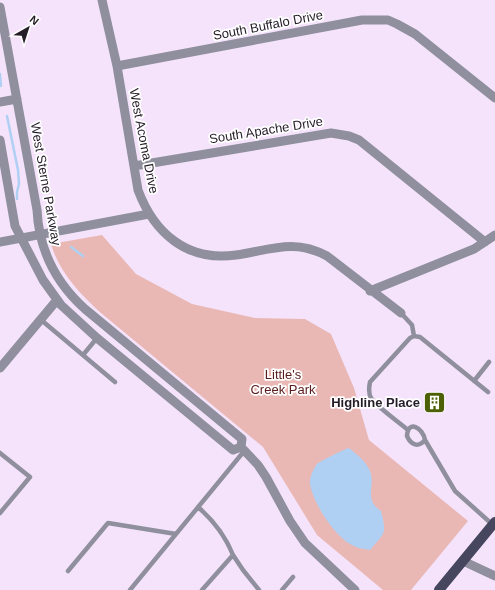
<svg xmlns="http://www.w3.org/2000/svg" width="495" height="590" font-family="Helvetica,sans-serif">
	<style>
		.green { fill: #e9b8b4 }
		.water { fill: #b0d0f3 }
		.lines { fill: none; stroke-linecap: round; stroke-linejoin: round }
		.stream { stroke: #b0d0f3; stroke-width: 2.5 }
		.service { stroke: #8f8f9e; stroke-width: 4.5 }
		.minor { stroke: #8f8f9e; stroke-width: 9 }
		.primary { stroke: #46465e; stroke-width: 10 }
		.labels { text-anchor: middle; dominant-baseline: central; stroke-width: 3.5; stroke-linejoin: round; paint-order: stroke }
		.street-label { font-size: 13px; fill: #241c27; stroke: #fff }
		.park-label { font-size: 13px; fill: #591c1d; stroke: #fff }
		.poi-label { font-size: 13px; font-weight: bold; fill: #241c27; stroke: #fff; text-anchor: end }
	</style>
	<rect width="100%" height="100%" fill="#f5e3fc"/>
	<path class="green" d="M 102,235 L 136,274 L 192,304 L 255,318 L 305,319 L 331,334 L 354,388 L 369,440 L 468,521 L 411,590 L 383,590 L 317,535 L 263,447 L 101,313 C 80,294 59,272 51,244 Z"/>
	<path class="water" d="M 349,448 C 356,454 366,461 370,471 C 376,486 363,499 381,511 C 387,535 385,532 370,550 C 364,549 356,548 350,544 C 334,535 313,503 310,484 C 309,479 313,469 317,464 C 319,462 344,449 349,448 Z"/>
	<g class="lines">
		<path class="stream" d="M 0,74 L 1,86
			M 7,116 L 18,170 L 19,184 L 17,192 L 17,199
			M 71,247 L 83,256"/>
		<path class="service" d="M 401,313 L 412,325 L 414,336
			M 40,319 L 115,382
			M 83,355 L 97,338
			M 474,381 L 489,362
			M 408,430 C 399,422 377,407 371,398 C 368,393 369,387 370,382 L 410,338 L 414,336 L 420,337 L 488,392
			M 425,440 C 418,448 411,445 407,436 C 408,419 423,428 425,440 L 455,491 L 493,525
			M 0,453 L 30,477 L 0,513
			M 198,507 C 214,521 225,535 233,555 L 202,590
			M 233,555 L 243,570 L 259,590
			M 68,571 L 108,523 L 176,534
			M 130,590 L 245,450
			M 282,590 L 293,577"/>
		<path class="minor" d="M 102,0 L 117,66 L 138,190 C 154,233 187,262 236,255 C 270,250 294,238 327,256 L 401,313
			M 0,7 L 37,210 C 39,249 56,283 85,309 L 242,439 L 241,447
			M 117,66 L 362,20 L 388,20 L 397,24 L 415,34 L 495,98
			M 0,102 L 17,99
			M 0,140 L 15,226 L 43,280 L 61,305 L 97,338 L 233,450 L 241,447
			M 134,166 L 331,133 L 349,136 L 359,140 L 485,242
			M 0,242 L 149,214
			M 370,291 L 474,249 L 495,235
			M 0,368 L 57,300
			M 241,447 L 258,465 L 266,477 L 290,521 L 305,543 L 355,590
			M 463,561 L 495,576"/>
		<path class="primary" d="M 439,590 L 495,522"/>
	</g>
	<defs>
		<symbol id="building-square" viewBox="-11 -11 22 22"><rect x="-9" y="-9" width="18" height="18" rx="4" fill="#4d6006" stroke="#fff"/><path d="M-4-6H4V6H1V3H-1V6H-4ZM-2.5-4.3h1.7v1.8h-1.7ZM.8-4.3h1.7v1.8H.8ZM-2.5-1h1.7V.8h-1.7ZM.8-1h1.7V.8H.8Z" fill="#fff"/></symbol>
	</defs>
	<g fill-rule="evenodd">
		<use href="#building-square" x="422" y="390" width="25" height="25"/>
	</g>
	<g class="labels">
		<g class="street-label">
			<text transform="translate(268 25) rotate(-11)">South Buffalo Drive</text>
			<text transform="translate(266 130) rotate(-9)">South Apache Drive</text>
			<text transform="translate(144 141) rotate(79)">West Acoma Drive</text>
			<text transform="translate(46 184) rotate(80)">West Sterne Parkway</text>
		</g>
		<g class="park-label">
			<text x="283" y="374">Little's<tspan x="283" dy="15">Creek Park</tspan></text>
		</g>
		<g class="poi-label">
			<text x="420" y="402">Highline Place</text>
		</g>
	</g>
	<g transform="translate(28 28) rotate(39)" stroke="#ffffff" stroke-width="3" paint-order="stroke">
	<path d="M0-3L7 15L0 10L-7 15Z" fill="#241c27"/>
	<text y="-6" font-size="11" font-weight="bold" text-anchor="middle" fill="#241c27">N</text>
	</g>
</svg>
